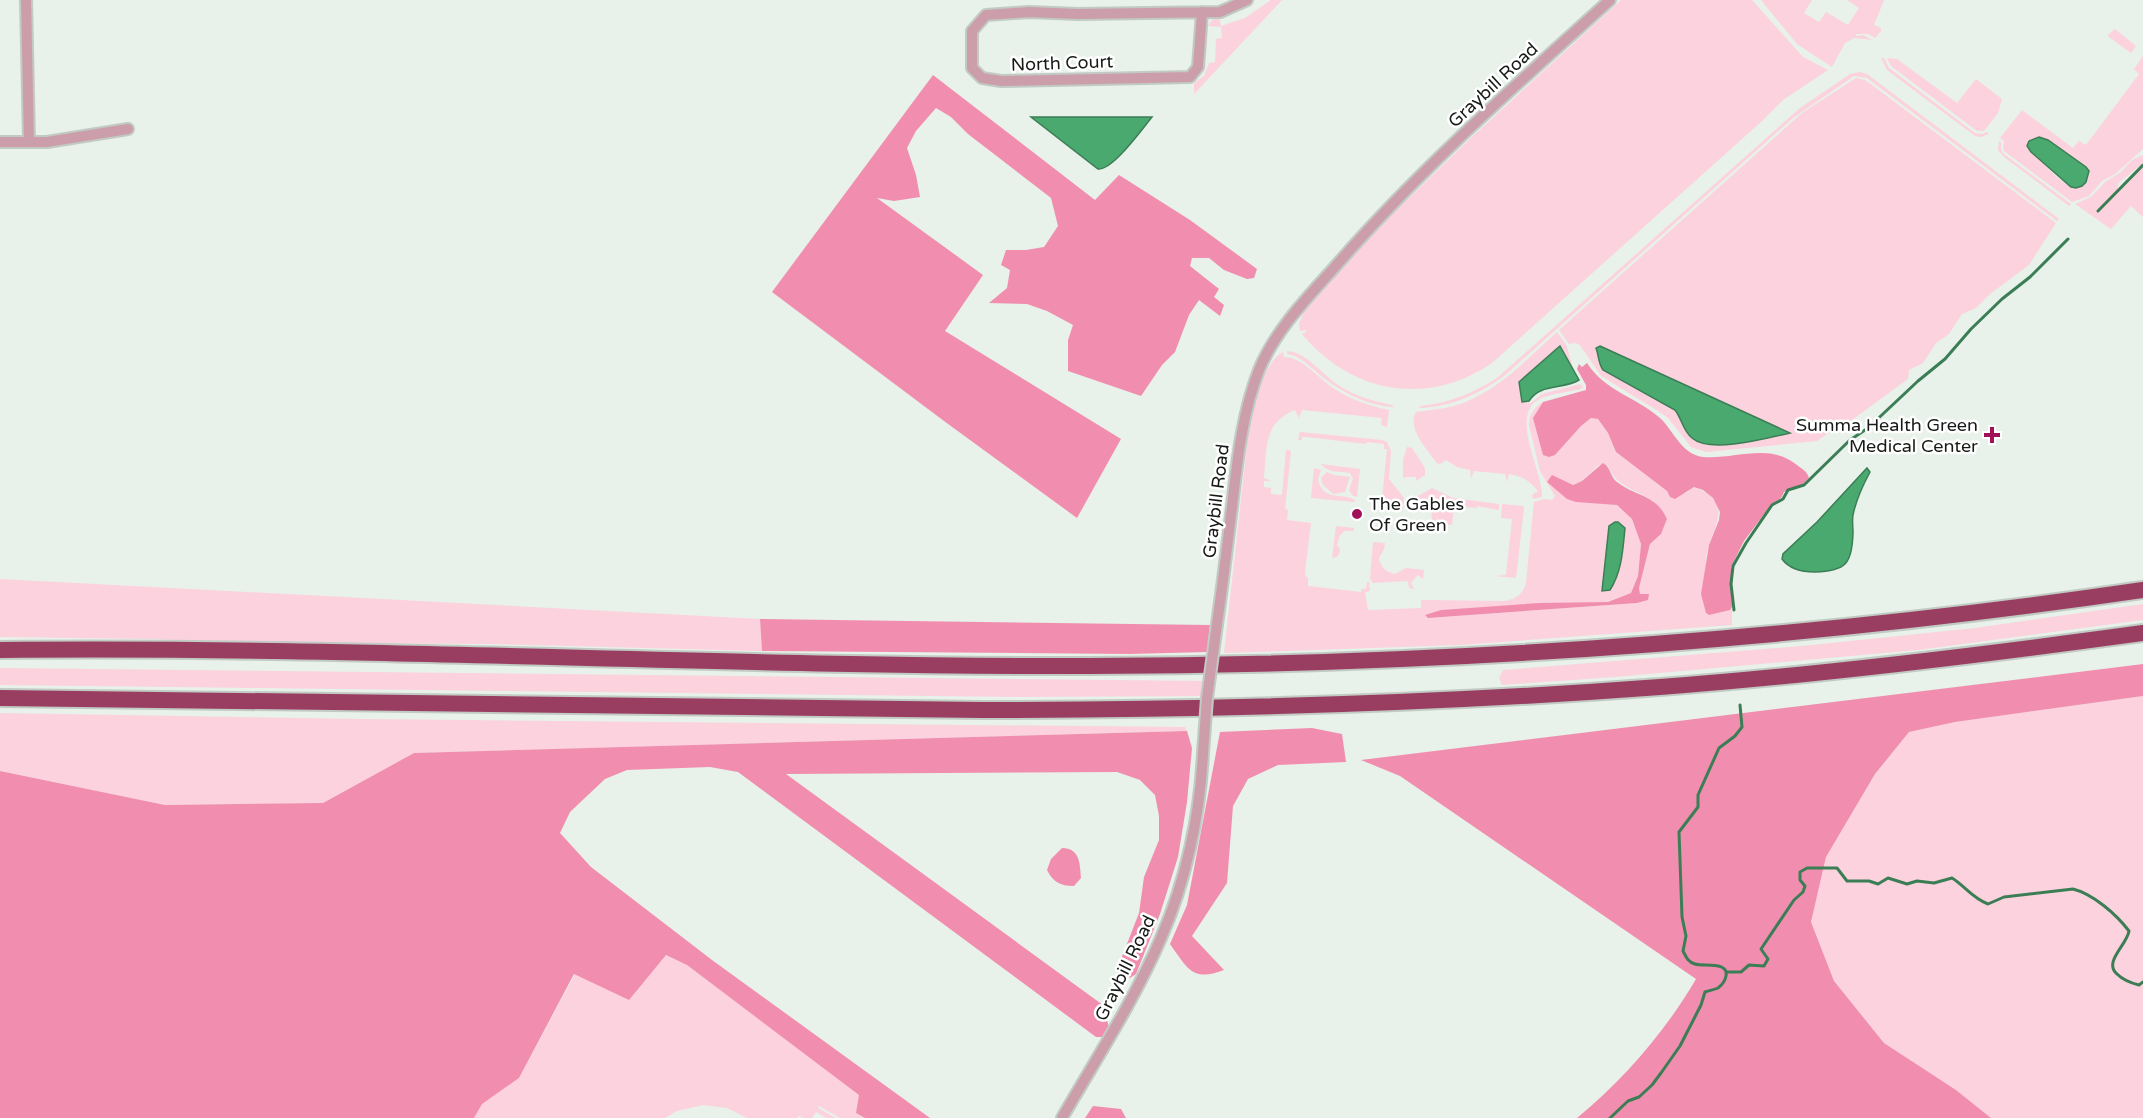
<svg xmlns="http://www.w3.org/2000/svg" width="2143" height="1118" font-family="'Varela Round',sans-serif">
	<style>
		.green { fill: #fcd2de; fill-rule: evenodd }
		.forest { fill: #f18eaf }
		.water { fill: #4aa96f; stroke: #3b7e55; stroke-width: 1.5 }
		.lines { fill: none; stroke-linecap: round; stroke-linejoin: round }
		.stream { stroke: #3b7e55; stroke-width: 3 }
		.minor-casing { stroke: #c2cac4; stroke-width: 14 }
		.highway-casing { stroke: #c2cac4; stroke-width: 20 }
		.minor { stroke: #cc9eac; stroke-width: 10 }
		.highway { stroke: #993e61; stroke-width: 16 }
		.minor-bridge-casing { stroke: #c2cac4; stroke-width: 14; stroke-linecap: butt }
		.minor-bridge { stroke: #cc9eac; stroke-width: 10 }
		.poi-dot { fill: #a11157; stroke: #fff; stroke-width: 2 }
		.labels { text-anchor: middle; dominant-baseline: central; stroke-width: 5; stroke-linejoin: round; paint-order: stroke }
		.street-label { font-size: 18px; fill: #171a17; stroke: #fff }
		.poi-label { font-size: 18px; fill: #171a17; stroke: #fff; text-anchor: end }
	</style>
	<rect width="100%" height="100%" fill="#e8f1ea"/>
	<path class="green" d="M 1271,0 L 1282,0 L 1194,94 L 1194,83 L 1204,76 L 1209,63 L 1215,62 L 1216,39 L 1222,38 L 1221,27 L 1208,26 L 1212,20 L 1219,17 L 1221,26 L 1245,18 Z
		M 1621,0 L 1752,0 L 1803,57 L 1828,70 L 1783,100 L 1761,122 L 1492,363 C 1427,407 1352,394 1302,334 L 1306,332 L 1305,330 L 1300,331 L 1299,323 L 1304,312 L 1349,260 L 1389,217 L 1475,134 Z
		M 1761,0 L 1812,0 L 1804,13 L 1819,22 L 1826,12 L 1848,25 L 1859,8 L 1847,0 L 1884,0 L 1874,25 L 1881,28 L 1881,31 L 1875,38 L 1868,34 L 1856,34 L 1856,36 L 1863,35 L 1873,40 L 1854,38 L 1845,43 L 1832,67 L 1797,44 Z
		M 2115,29 L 2136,46 L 2131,53 L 2109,37 L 2108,35 Z
		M 2143,56 L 2143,149 L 2115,174 L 2102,181 L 2089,196 L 2072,202 L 2004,151 L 2003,148 L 2004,141 L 2000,138 L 2022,110 L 2073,148 L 2079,141 L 2086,145 L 2139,74 L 2134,69 ZM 2048,140 L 2089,171 L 2076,188 C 2062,185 2049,169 2039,159 Z
		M 1884,58 L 1889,68 L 1975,133 L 1982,134 L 1987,132 L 1989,134 L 1981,137 L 1975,136 L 1887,70 L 1881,58 Z
		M 1887,58 L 1897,59 L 1957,103 L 1976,79 L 2002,99 L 1998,113 L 1984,131 L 1977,131 L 1891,66 Z
		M 1860,72 L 1867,74 L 2059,219 L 2057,221 L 1867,78 L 1854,76 L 1793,118 L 1504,376 C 1479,394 1451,407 1419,408 L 1421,406 C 1450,403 1473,393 1497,378 L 1800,108 L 1850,74 Z
		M 1856,78 L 1865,80 L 1872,85 L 2056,223 L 2029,265 L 1990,294 L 1976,308 L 1962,314 L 1949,334 L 1936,343 L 1923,363 L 1909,370 L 1908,379 L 1845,425 L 1833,430 L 1817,441 L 1706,452 L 1691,447 L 1668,418 L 1658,411 L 1601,376 L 1580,345 L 1576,343 L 1569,344 L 1559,330 L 1802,113 Z
		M 1999,141 L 2001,142 L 2001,150 L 2004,154 L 2071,204 L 2069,206 L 2004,157 L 1998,150 Z
		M 2143,155 L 2143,164 C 2134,169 2128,177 2119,182 L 2117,191 L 2109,200 L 2143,167 L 2143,217 L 2131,206 L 2111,229 L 2075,204 L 2091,197 L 2105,182 L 2121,172 L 2132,160 Z
		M 1557,332 L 1567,346 L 1573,369 L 1559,346 L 1522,402 L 1531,403 L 1542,394 L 1580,384 L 1583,387 L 1581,389 C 1569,392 1555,393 1544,397 C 1505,410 1544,472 1542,497 L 1533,499 L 1532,495 L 1538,491 C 1530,481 1522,476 1509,474 L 1507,482 L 1505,474 L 1474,471 L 1471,479 L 1470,470 L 1457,467 L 1446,460 L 1440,464 L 1437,463 C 1427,449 1407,429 1416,412 C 1429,410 1442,409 1454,406 C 1495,394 1526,360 1557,332 Z
		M 1287,351 C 1306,352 1323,375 1338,385 C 1354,396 1373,401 1392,405 L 1394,407 C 1370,406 1345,394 1325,379 C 1313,370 1302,356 1287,354 Z
		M 1283,352 L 1284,357 C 1303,357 1320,380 1336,390 C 1352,400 1370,406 1389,410 L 1387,427 L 1381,425 L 1382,418 L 1302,410 L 1299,418 L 1295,410 C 1263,423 1267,448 1264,478 L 1272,481 L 1264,481 L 1264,487 L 1271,488 L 1271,494 L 1282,495 L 1286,450 L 1291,451 L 1285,509 L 1288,510 L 1287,520 L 1311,523 L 1305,572 L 1306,577 L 1308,577 L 1308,586 L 1361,592 L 1362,589 L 1366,589 L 1367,582 L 1369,582 L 1370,591 L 1365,592 L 1368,610 L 1421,608 L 1421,600 L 1505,601 C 1516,599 1523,594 1526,583 L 1534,502 L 1544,499 L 1552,500 L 1555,496 L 1540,471 L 1529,425 C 1529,415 1534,407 1543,402 L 1541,407 L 1555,455 L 1581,426 L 1591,418 L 1598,419 L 1608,433 L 1616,452 L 1667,491 L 1670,497 L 1686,493 L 1694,487 C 1743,506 1702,535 1706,568 C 1708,578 1724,600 1729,610 L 1732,607 L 1732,625 L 1461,645 L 1224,653 L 1249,427 C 1255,406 1262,363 1283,352 ZM 1599,465 L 1608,466 C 1620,496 1654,488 1667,519 L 1661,534 L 1650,544 L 1639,588 L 1640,594 L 1648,600 L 1637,603 L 1428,618 L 1425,615 L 1441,610 L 1608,602 L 1631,593 L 1638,576 L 1641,544 L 1632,519 L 1617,505 L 1602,503 L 1547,482 L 1552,476 L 1572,485 L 1582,481 ZM 1618,522 L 1625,528 L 1621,560 L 1615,583 Z
		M 1300,432 L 1382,440 L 1387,442 L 1391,451 L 1389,479 L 1404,498 L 1403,509 L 1381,509 L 1387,449 L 1384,449 L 1384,444 L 1367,442 L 1366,444 L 1307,437 L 1302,437 L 1302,440 L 1298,440 Z
		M 1407,447 L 1412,448 L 1425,468 L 1425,475 L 1416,481 L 1416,477 L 1405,477 L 1405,479 L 1403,477 L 1403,460 Z
		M 1321,464 L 1360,469 L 1357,497 L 1352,495 L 1349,490 L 1353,479 L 1350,473 C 1340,471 1329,474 1321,464 Z
		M 1314,468 L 1321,470 L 1318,480 C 1324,502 1341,492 1355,500 L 1354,502 L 1311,498 Z
		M 1327,472 L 1334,475 L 1350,477 L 1345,492 L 1333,494 L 1323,485 L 1321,478 Z
		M 1432,488 L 1453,498 L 1499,504 L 1499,510 L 1477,506 L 1477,508 L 1454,506 L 1452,525 L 1432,523 L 1431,504 L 1424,500 L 1413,499 Z
		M 1502,504 L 1523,506 L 1524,508 L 1516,578 L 1495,576 L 1506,575 L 1512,519 L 1501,518 Z
		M 1336,526 L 1354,528 L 1354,531 L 1345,531 L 1340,535 L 1337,545 L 1340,549 C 1340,554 1337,558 1332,558 Z
		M 1373,542 L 1385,543 L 1384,549 L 1379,558 C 1381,568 1386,572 1395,574 L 1406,568 L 1424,570 L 1423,579 L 1418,575 L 1411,583 L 1414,589 L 1409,588 L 1408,581 L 1373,583 L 1370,579 Z
		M 0,579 L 760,619 L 762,651 L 492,644 L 263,643 L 148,639 L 0,637 Z
		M 2143,604 L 2143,620 L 1918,650 L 1615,677 L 1502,685 L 1499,678 L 1503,670 L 1802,646 L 1975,628 Z
		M 0,668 L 1205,681 L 1203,696 L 1022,697 L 0,685 Z
		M 2143,696 L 2143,1118 L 1991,1118 L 1956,1090 L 1884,1043 L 1834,981 L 1811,922 L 1826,857 L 1875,774 L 1909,732 L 1955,722 Z
		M 0,713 L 362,719 L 1185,727 L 1187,731 L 414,753 L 323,803 L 165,805 L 0,771 Z
		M 666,955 L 687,965 L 860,1095 L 856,1113 L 865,1118 L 840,1118 L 819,1106 L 818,1108 L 836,1118 L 826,1118 L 816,1112 L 812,1118 L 803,1118 L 799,1116 L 797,1118 L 747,1118 L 727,1108 L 703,1105 L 677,1111 L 665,1118 L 474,1118 L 481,1104 L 519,1078 L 575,974 Z"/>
	<path class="forest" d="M 933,75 L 1095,200 L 1119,175 L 1190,220 L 1257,269 L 1254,278 L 1247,279 L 1224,270 L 1209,258 L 1192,258 L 1190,266 L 1219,289 L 1214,297 L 1224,305 L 1220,316 L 1199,300 L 1189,315 L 1175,352 L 1162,365 L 1141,396 L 1068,371 L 1068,340 L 1073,325 L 1047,311 L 1027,304 L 989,303 L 1007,288 L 1010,270 L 1001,265 L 1006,250 L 1026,250 L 1044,247 L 1058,226 L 1051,198 L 968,134 L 951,117 L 936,108 L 916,131 L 907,148 L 916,175 L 920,197 L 894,201 L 877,198 L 983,275 L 945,331 L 1121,439 L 1077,518 L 944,421 L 772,292 Z
		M 1587,363 C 1605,391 1636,397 1660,418 C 1674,431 1681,454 1703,457 C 1734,460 1769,442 1797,465 C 1802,469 1807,471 1809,478 L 1803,484 L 1784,492 L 1781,498 L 1771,505 L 1744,541 L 1731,567 L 1732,607 L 1730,610 L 1709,615 L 1706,613 L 1701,594 L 1709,545 L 1719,520 L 1720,512 L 1713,498 L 1703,490 L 1694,487 L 1675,499 L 1670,497 L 1667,491 L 1616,452 L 1608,433 L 1598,419 L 1591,418 L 1581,426 L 1555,455 L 1549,457 L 1543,455 L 1533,418 L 1543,402 L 1586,390 L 1586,385 L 1577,369 L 1579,364 L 1582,367 Z
		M 1603,463 C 1611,467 1610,477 1617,482 C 1636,497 1656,494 1667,519 L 1661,534 L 1650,544 L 1639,588 L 1640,594 L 1649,594 L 1648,600 L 1637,603 L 1428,618 L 1425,615 L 1441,610 L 1539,603 L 1608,602 L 1631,593 L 1638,576 L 1641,544 L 1632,519 L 1617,505 L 1576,502 L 1567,499 L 1547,482 L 1552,475 L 1573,485 L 1582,481 Z
		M 760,619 L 1210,625 L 1207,652 L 1129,654 L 762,651 Z
		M 2143,664 L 2143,696 L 1955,722 L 1909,732 L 1875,774 L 1826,857 L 1811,922 L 1834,981 L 1884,1043 L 1956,1090 L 1991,1118 L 1577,1118 C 1624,1079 1665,1032 1696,979 L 1400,776 L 1361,760 Z
		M 1312,728 L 1342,734 L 1346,762 L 1278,765 L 1248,779 L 1233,806 L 1227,883 L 1192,936 L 1224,970 C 1192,982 1188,969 1170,944 L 1187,905 L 1220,732 Z
		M 1187,731 L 1192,748 L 1187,802 L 1178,857 L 1160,914 L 1136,974 L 1130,978 L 1118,967 L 1139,913 L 1144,877 L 1159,840 L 1159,816 L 1155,795 L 1140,780 L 1117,772 L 786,774 L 1107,1008 L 1107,1020 L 1109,1027 L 1102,1037 L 1096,1037 L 738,772 L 710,767 L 627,770 L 605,779 L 570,812 L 560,833 L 591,867 L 712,960 L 930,1118 L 865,1118 L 856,1113 L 859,1095 L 687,965 L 666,955 L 629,1000 L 574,974 L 519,1078 L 482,1104 L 474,1118 L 0,1118 L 0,771 L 165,805 L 323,803 L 414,753 Z
		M 1062,848 C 1080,848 1080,864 1081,878 L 1074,886 C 1060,886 1053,882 1047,870 L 1051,859 Z
		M 1093,1106 L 1121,1109 L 1126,1118 L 1085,1118 Z"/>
	<path class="water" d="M 1031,117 L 1152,117 C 1142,129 1113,170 1098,169 Z
		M 2039,137 L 2048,140 L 2086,167 L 2089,171 L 2086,182 L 2082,186 L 2076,188 L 2071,187 L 2031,152 L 2027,146 L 2029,141 Z
		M 1560,346 L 1579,380 C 1563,390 1540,383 1529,401 L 1522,402 L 1519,382 Z
		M 1600,346 L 1790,433 C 1768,438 1710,454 1692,438 C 1683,431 1682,419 1675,410 L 1603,370 C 1598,363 1599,356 1596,348 Z
		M 1867,468 L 1870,472 C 1863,485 1856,500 1853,515 C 1852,521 1853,527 1853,533 C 1852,564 1846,571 1815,572 C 1803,572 1790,570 1782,559 L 1783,554 L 1817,522 Z
		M 1615,522 L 1618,522 L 1625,528 C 1623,548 1622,572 1610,590 L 1602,591 L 1609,526 Z"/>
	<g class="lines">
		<path class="stream" d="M 2098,211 L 2143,165
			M 1734,610 L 1731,584 L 1733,566 L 1746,543 L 1772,505 L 1783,499 L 1788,490 L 1804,485 L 1850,440 L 1868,428 L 1918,381 L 1945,359 L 1971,329 L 2002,299 L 2030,277 L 2068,239
			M 1726,972 L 1741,972 L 1749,965 L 1764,966 L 1768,959 L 1761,949 L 1794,900 L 1803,892 L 1805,886 L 1800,880 L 1800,872 L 1807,868 L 1837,868 L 1847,881 L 1869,881 L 1878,884 L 1888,878 L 1907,884 L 1917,881 L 1934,883 L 1952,878 C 1965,886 1972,898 1988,904 L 2004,897 L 2073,889 C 2093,894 2116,914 2129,931 C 2127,945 2103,962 2117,974 C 2123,980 2131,983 2139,985 L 2143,982
			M 1610,1118 L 1628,1101 L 1639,1097 L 1652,1085 L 1661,1073 L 1680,1046 L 1701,1005 L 1705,992 C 1710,990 1714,990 1718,988 C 1722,985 1725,981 1726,976 C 1729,961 1703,967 1695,964 C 1688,962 1686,957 1683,951 L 1686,936 L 1682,917 L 1679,832 L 1698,807 L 1698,795 L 1719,748 L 1735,736 L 1742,727 L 1740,705"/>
		<defs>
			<path id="minor" d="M 26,0 L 29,142
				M 1202,12 L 1198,67 L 1190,77 L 1001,81 L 982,78 L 972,68 L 972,31 L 986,15 L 1029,12 L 1078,14 L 1220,12 L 1247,0
				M 0,142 L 47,142 L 128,129
				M 1217,624 C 1223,582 1228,540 1233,498 C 1238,455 1243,411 1259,370 C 1275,331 1306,299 1334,268 C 1418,171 1515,86 1610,0
				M 1062,1118 C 1096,1059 1134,1001 1161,938 C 1186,881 1200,815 1203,753"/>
			<path id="highway" d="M 0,650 C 363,646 726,667 1089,666 C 1442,665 1794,641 2143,590
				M 0,698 L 981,710 C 1207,710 1434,704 1660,687 C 1821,675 1982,655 2143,633"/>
		</defs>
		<use href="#minor" class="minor-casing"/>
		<use href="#highway" class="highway-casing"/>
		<use href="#minor" class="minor"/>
		<use href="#highway" class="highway"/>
		<defs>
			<path id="minor-bridge" d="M 1203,753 L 1207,698 L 1217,624"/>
		</defs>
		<use href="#minor-bridge" class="minor-bridge-casing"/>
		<use href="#minor-bridge" class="minor-bridge"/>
	</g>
	<g class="poi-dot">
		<path d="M1989 426h6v6h6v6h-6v6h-6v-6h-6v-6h6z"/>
		<circle cx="1357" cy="514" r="6"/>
	</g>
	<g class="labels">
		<g class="street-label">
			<text transform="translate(1062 63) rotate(-2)">North Court</text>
			<text transform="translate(1493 85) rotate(-43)">Graybill Road</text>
			<text transform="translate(1216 501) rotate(-83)">Graybill Road</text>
			<text transform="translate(1125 968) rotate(-64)">Graybill Road</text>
		</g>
		<g class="poi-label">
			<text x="1978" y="425">Summa Health Green<tspan x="1978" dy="21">Medical Center</tspan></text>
			<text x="1369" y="504" text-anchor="start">The Gables<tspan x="1369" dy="21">Of Green</tspan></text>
		</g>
	</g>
</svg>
